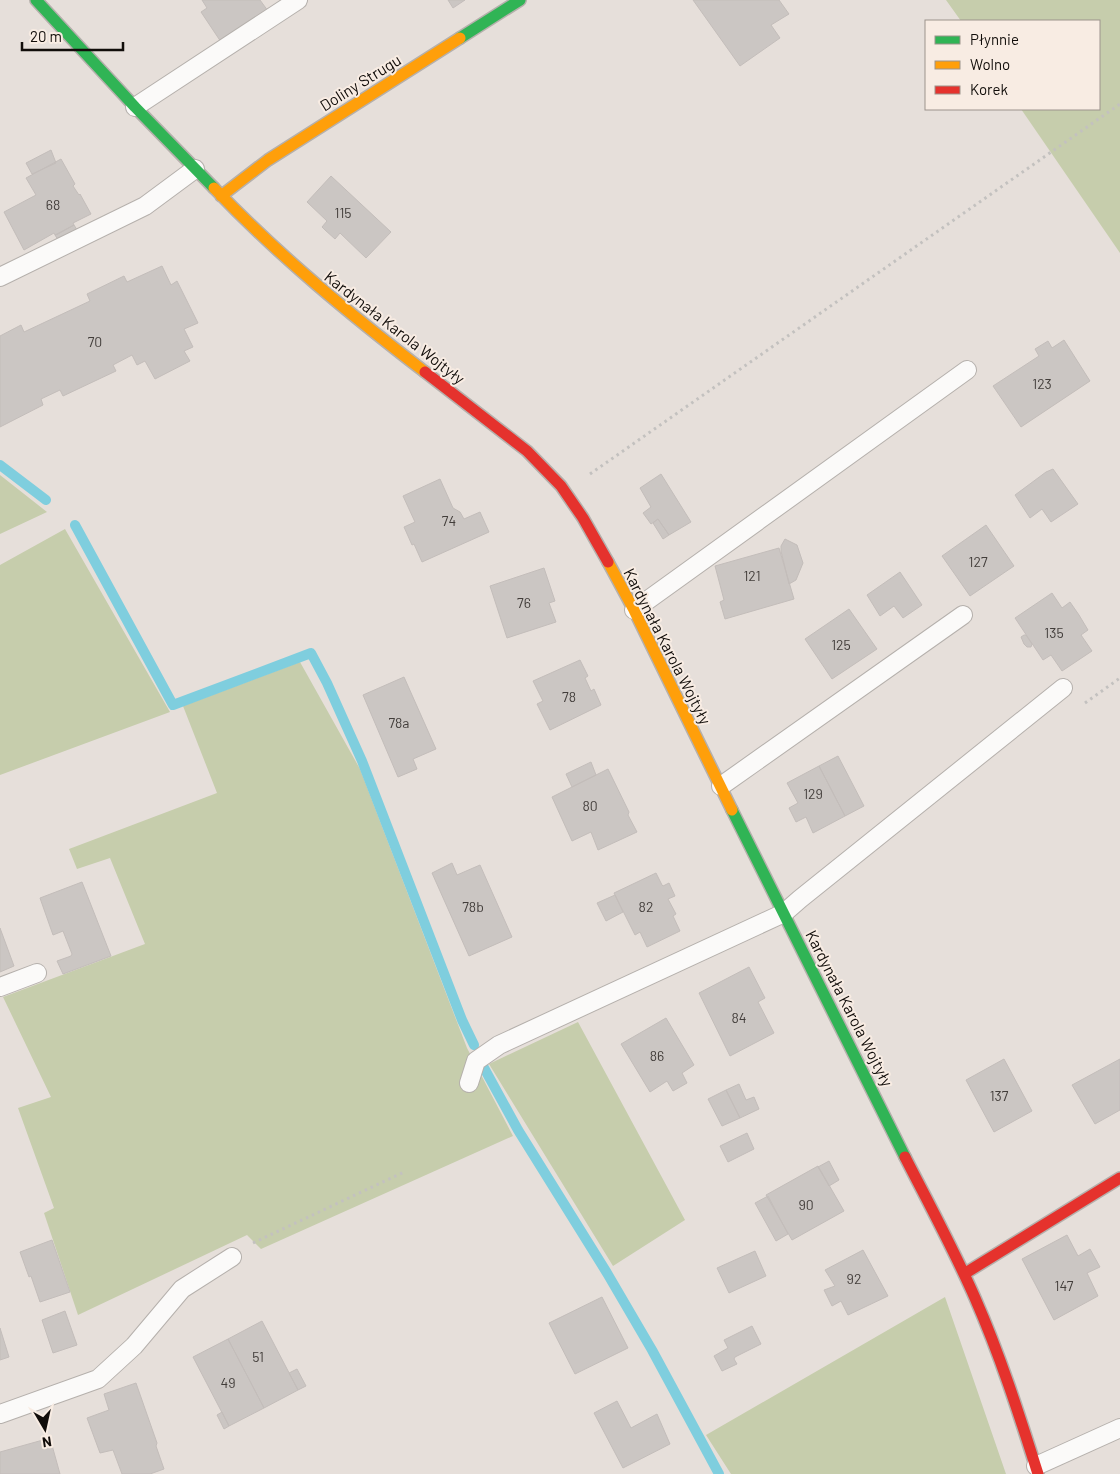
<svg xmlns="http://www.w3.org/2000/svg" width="1120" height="1474" font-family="Barlow,sans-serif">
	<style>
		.green { fill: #c6cdac }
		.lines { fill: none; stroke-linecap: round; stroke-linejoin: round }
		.stream { stroke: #7fcede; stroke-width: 10 }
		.building { fill: #cbc6c3; stroke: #c3bdba }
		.lane-casing { stroke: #b5b0ac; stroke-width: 20 }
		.fast-casing { stroke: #b5b0ac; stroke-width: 14 }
		.slow-casing { stroke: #b5b0ac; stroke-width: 14 }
		.jam-casing { stroke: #b5b0ac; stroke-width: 14 }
		.path { stroke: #c3c1bf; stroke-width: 3; stroke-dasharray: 2.5 4; stroke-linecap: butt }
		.lane { stroke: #fbfaf9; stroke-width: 18 }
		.fast { stroke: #30b455; stroke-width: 11 }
		.slow { stroke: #ff9f0a; stroke-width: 11 }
		.jam { stroke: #e5322d; stroke-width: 11 }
		.labels { text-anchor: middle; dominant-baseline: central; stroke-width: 4; stroke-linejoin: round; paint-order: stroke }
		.number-label { font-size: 14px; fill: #423d3a }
		.street-label { font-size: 16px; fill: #110d0a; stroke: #f8ece3 }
	</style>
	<rect width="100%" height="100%" fill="#e6dfda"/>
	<path class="green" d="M 946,0 L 1120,0 L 1120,253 L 1021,109 L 1099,109 L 1099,21 L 961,21 Z
		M 0,475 L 47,512 L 0,534 Z
		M 65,529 L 170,712 L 0,775 L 0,565 Z
		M 300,662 L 360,769 L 467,1048 L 513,1136 L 261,1249 L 247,1235 L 78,1315 L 44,1213 L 54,1208 L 18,1108 L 51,1097 L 3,997 L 145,944 L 110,858 L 77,869 L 69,849 L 217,793 L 183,706 Z
		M 578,1022 L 685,1220 L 613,1266 L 489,1064 Z
		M 945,1297 L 1006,1474 L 731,1474 L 706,1435 Z"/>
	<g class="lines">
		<path class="stream" d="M 0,465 L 46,500
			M 75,525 L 173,705 L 311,653 L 327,683 L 362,761 L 462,1020 L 474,1045
			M 483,1066 L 518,1130 L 607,1273 L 652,1350 L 719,1474"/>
	</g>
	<path class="building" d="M 202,0 L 260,0 L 268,11 L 221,42 L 201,12 L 207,8 Z
		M 448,0 L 465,0 L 453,8 Z
		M 693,0 L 779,0 L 789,14 L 771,25 L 780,38 L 740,66 Z
		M 51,150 L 56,163 L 32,174 L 26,163 Z
		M 61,159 L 75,184 L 73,186 L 79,195 L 80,194 L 91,214 L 73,223 L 74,225 L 58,234 L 55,235 L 54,233 L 24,250 L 4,212 L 36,195 L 26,178 Z
		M 331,176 L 391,232 L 366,258 L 340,233 L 335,239 L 325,230 L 322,227 L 327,221 L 307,202 Z
		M 74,225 L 79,233 L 60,243 L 55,235 Z
		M 162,266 L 171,285 L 177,281 L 198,323 L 184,329 L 193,347 L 184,351 L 190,361 L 155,379 L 145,361 L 137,365 L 132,355 L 113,365 L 116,371 L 63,396 L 60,390 L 41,399 L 43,405 L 0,427 L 0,336 L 21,325 L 24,332 L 90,301 L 87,294 L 124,276 L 127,282 Z
		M 1064,340 L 1090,381 L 1021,427 L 993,386 L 1039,356 L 1035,349 L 1048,341 L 1052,348 Z
		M 1053,469 L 1078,504 L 1051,522 L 1042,509 L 1030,518 L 1015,495 L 1046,472 Z
		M 661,474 L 691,522 L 669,535 L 658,519 L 651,524 L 643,513 L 651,507 L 640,488 Z
		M 440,479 L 453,508 L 460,512 L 464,519 L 480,512 L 489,532 L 422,562 L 414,544 L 412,545 L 404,527 L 415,522 L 403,496 Z
		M 658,519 L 669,535 L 663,539 L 653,523 Z
		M 986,525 L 1014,566 L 970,596 L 942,556 Z
		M 785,539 L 797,545 L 803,563 L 796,580 L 789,584 L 781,551 L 781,546 Z
		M 779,548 L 794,599 L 725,619 L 720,602 L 724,600 L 715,566 Z
		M 544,568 L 555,601 L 549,603 L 556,622 L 507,638 L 490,586 Z
		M 900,572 L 922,605 L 903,618 L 894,606 L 880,616 L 867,595 Z
		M 1052,593 L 1062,608 L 1070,602 L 1079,615 L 1088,630 L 1081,635 L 1092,651 L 1062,671 L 1051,655 L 1043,660 L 1015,618 Z
		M 849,609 L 877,649 L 832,679 L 805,639 Z
		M 1024,635 L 1026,635 L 1032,644 L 1031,647 L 1027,647 L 1024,644 L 1021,637 Z
		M 580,660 L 588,676 L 585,678 L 591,691 L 594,689 L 601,705 L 550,730 L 537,704 L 543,701 L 533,681 Z
		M 404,677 L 436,749 L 413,759 L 417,769 L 398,777 L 363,695 Z
		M 838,756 L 864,806 L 845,816 L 819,766 Z
		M 591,762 L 596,775 L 572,787 L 566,774 Z
		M 819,766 L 845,816 L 813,833 L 806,817 L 796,822 L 789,808 L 798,803 L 787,783 Z
		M 608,769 L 629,812 L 628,815 L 637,832 L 598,850 L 591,832 L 572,841 L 552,797 Z
		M 452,863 L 457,875 L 480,865 L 512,937 L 469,956 L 432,873 Z
		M 656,873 L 662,885 L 663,886 L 669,883 L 675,896 L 668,899 L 676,914 L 673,916 L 680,931 L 647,947 L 640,932 L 635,935 L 614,893 Z
		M 82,882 L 111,956 L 63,974 L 57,961 L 71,956 L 72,954 L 63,931 L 53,935 L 40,898 Z
		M 615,895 L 623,912 L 606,921 L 597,903 Z
		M 0,928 L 14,966 L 0,972 Z
		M 749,967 L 765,998 L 758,1002 L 774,1033 L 730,1056 L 699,993 Z
		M 666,1018 L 694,1065 L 682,1073 L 687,1083 L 673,1091 L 667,1081 L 650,1092 L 621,1044 Z
		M 1004,1059 L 1032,1111 L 994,1132 L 966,1080 Z
		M 1120,1059 L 1120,1110 L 1095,1124 L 1072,1085 Z
		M 739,1084 L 746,1100 L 754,1097 L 759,1109 L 740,1118 L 726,1090 Z
		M 726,1090 L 740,1118 L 722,1126 L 708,1099 Z
		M 747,1133 L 754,1149 L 728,1162 L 720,1146 Z
		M 829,1161 L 839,1180 L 829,1186 L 818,1167 Z
		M 818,1166 L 844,1211 L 792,1240 L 766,1195 Z
		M 768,1196 L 788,1234 L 776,1241 L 755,1203 Z
		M 1067,1235 L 1078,1256 L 1090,1249 L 1100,1267 L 1087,1273 L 1098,1296 L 1054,1320 L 1022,1259 Z
		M 52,1240 L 70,1292 L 40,1302 L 31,1276 L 29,1277 L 20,1252 Z
		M 863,1250 L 888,1296 L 848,1315 L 841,1301 L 832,1306 L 824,1290 L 835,1286 L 825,1270 Z
		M 755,1251 L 766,1276 L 729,1293 L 717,1268 Z
		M 602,1297 L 628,1348 L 575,1374 L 549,1323 Z
		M 65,1311 L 77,1345 L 53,1353 L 42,1320 Z
		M 262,1321 L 298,1390 L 264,1408 L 228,1339 Z
		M 752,1326 L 761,1344 L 735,1357 L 734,1359 L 737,1364 L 722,1371 L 714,1356 L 728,1348 L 724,1340 Z
		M 0,1328 L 9,1357 L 0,1360 Z
		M 228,1339 L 264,1408 L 229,1426 L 193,1357 Z
		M 297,1369 L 306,1386 L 298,1390 L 289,1373 Z
		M 136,1383 L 157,1443 L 156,1446 L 164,1469 L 150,1474 L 122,1474 L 113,1450 L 100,1453 L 87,1418 L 109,1410 L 104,1394 Z
		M 617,1401 L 631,1428 L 657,1414 L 670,1444 L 623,1468 L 594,1413 Z
		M 222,1412 L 229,1426 L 224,1429 L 217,1415 Z
		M 50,1438 L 60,1474 L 0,1474 L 0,1452 Z"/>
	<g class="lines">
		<defs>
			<path id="lane" d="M 135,107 L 298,0
				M 0,277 L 145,206 L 195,169
				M 634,610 L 967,370
				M 721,786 L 963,615
				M 0,987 L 37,973
				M 469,1083 L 476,1061 L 499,1045 L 784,913 L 800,899 L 1063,688
				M 0,1414 L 98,1379 L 134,1346 L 182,1289 L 232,1257
				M 1036,1466 L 1120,1428"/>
			<path id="fast" d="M 36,0 L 135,107 L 214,188
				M 460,38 L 520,0
				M 732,810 L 905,1157"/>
			<path id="slow" d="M 214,188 C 279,256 351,315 425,372
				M 221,196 L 268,160 L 460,38
				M 608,562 L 634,610 L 732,810"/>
			<path id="jam" d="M 425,372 L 527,451 L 561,486 L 583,518 L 608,562
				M 905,1157 C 929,1204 954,1250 975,1298 C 1000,1355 1019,1414 1038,1474
				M 964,1274 L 1120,1178"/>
		</defs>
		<use href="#lane" class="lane-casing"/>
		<use href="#fast" class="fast-casing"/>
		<use href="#slow" class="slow-casing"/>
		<use href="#jam" class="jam-casing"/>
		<path class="path" d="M 590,474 L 1120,104
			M 1085,703 L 1120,678
			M 253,1243 L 404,1172"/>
		<use href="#lane" class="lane"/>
		<use href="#fast" class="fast"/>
		<use href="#slow" class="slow"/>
		<use href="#jam" class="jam"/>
	</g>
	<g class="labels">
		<g class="number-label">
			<text x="53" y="204">68</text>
			<text x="343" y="212">115</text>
			<text x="95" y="341">70</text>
			<text x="1042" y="383">123</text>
			<text x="449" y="520">74</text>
			<text x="978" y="561">127</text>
			<text x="752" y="575">121</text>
			<text x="524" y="602">76</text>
			<text x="1054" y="632">135</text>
			<text x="841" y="644">125</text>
			<text x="569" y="696">78</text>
			<text x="399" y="722">78a</text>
			<text x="813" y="793">129</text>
			<text x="590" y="805">80</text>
			<text x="473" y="906">78b</text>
			<text x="646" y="906">82</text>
			<text x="739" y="1017">84</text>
			<text x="657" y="1055">86</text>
			<text x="999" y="1095">137</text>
			<text x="806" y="1204">90</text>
			<text x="854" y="1278">92</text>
			<text x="1064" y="1285">147</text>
			<text x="258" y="1356">51</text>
			<text x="228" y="1382">49</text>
		</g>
		<g class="street-label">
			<text transform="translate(360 82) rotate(-32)">Doliny Strugu</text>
			<text transform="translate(395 327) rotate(38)">Kardynała Karola Wojtyły</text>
			<text transform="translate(668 646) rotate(63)">Kardynała Karola Wojtyły</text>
			<text transform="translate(850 1008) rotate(63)">Kardynała Karola Wojtyły</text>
		</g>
	</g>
	<rect x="925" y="20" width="175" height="90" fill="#f8ece3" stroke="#9c938c"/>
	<rect x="935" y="36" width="25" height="8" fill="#30b455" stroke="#9c938c"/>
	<text x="970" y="45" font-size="15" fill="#110d0a">Płynnie</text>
	<rect x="935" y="61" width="25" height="8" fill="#ff9f0a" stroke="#9c938c"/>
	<text x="970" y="70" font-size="15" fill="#110d0a">Wolno</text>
	<rect x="935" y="86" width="25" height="8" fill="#e5322d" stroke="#9c938c"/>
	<text x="970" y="95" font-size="15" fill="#110d0a">Korek</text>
	<g transform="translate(45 1429) rotate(171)" stroke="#f8ece3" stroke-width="4" paint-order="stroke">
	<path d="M0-4L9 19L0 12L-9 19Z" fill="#110d0a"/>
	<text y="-8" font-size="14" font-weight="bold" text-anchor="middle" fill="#110d0a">N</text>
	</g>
	<path d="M22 42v8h101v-8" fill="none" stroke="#110d0a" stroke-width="2.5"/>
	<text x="30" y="42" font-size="15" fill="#110d0a" stroke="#f8ece3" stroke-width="4" paint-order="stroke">20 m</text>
</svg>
